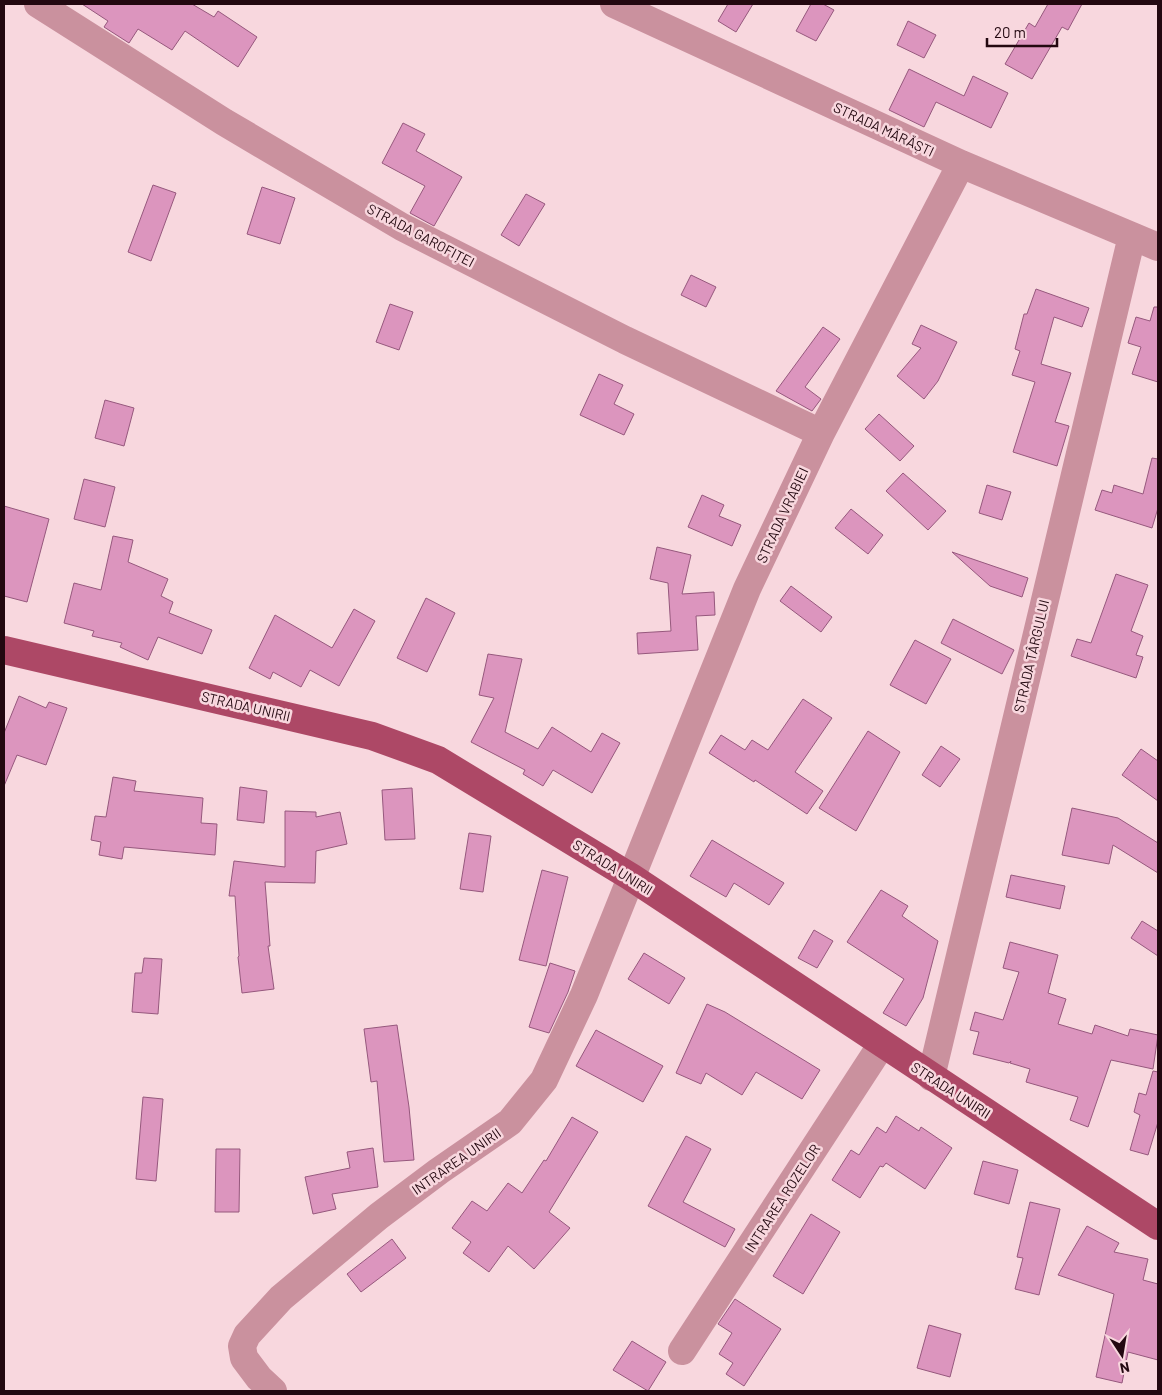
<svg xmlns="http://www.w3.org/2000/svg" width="1162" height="1395" font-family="Barlow,sans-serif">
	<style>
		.building { fill: #dc95be; stroke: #96587d }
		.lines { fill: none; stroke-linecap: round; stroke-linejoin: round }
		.minor { stroke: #ca919e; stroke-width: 28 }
		.major { stroke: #ad4866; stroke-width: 28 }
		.labels { text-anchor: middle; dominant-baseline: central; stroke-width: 5; stroke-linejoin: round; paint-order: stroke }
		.street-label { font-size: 14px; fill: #230810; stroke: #f8d7de }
	</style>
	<rect width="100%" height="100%" fill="#f8d7de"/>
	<path class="building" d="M 82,4 L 192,4 L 214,17 L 218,11 L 257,37 L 238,67 L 185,31 L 172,50 L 138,29 L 129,43 L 104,27 L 108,21 Z
		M 728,4 L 753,4 L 736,32 L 718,21 Z
		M 811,4 L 823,4 L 834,10 L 816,41 L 796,31 Z
		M 1048,4 L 1082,4 L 1068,30 L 1062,27 L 1032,79 L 1005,64 L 1029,23 L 1035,27 Z
		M 908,21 L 936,35 L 924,58 L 897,45 Z
		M 909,69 L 964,96 L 973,76 L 1008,93 L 991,128 L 936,102 L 924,127 L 889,110 Z
		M 403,123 L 425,134 L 416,151 L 462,177 L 434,226 L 410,213 L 425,186 L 382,163 Z
		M 153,185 L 176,193 L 151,261 L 128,252 Z
		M 262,187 L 295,198 L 280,244 L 247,234 Z
		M 526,194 L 545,204 L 519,246 L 501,235 Z
		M 691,275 L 716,287 L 706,307 L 681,295 Z
		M 1036,289 L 1089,308 L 1082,327 L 1054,317 L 1041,364 L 1071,373 L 1055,422 L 1069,426 L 1057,466 L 1013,452 L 1035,382 L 1012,375 L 1020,351 L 1015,349 L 1024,314 L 1027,314 Z
		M 390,304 L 413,312 L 399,350 L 376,342 Z
		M 1154,307 L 1158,307 L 1158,382 L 1132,374 L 1141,347 L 1128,343 L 1136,317 L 1150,321 Z
		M 921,325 L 957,342 L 938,381 L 924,399 L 897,376 L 921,348 L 912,344 Z
		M 823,327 L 840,339 L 805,387 L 821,399 L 812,411 L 776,391 Z
		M 599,374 L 623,385 L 614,404 L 634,414 L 624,435 L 580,415 Z
		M 105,400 L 134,408 L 124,446 L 95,438 Z
		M 879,414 L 914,446 L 900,461 L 865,429 Z
		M 1152,458 L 1158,459 L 1158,508 L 1152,528 L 1095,510 L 1102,490 L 1112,493 L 1114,485 L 1143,494 Z
		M 903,473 L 946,511 L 928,530 L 886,491 Z
		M 84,479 L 115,487 L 105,527 L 74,519 Z
		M 987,485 L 1011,492 L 1002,520 L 979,513 Z
		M 702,495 L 724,505 L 719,516 L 741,525 L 732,546 L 688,527 Z
		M 4,506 L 49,519 L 27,602 L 4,596 Z
		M 851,509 L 883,535 L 868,554 L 835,528 Z
		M 113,536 L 133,540 L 128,562 L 168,579 L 161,596 L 173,602 L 169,613 L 212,630 L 202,654 L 158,637 L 148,660 L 120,647 L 122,643 L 92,636 L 94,631 L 64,623 L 74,583 L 101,590 Z
		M 657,547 L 691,555 L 682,594 L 714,592 L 715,615 L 696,616 L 698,650 L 638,654 L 637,633 L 671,631 L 668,583 L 650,579 Z
		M 952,552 L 1028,578 L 1022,597 L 990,586 Z
		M 1116,574 L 1148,585 L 1131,631 L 1143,636 L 1136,655 L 1143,657 L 1136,678 L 1071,656 L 1077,639 L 1091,643 Z
		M 791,586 L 832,617 L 821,632 L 780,601 Z
		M 426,598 L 455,613 L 427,672 L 397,658 Z
		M 354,609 L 375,621 L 339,686 L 310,670 L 301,687 L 273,672 L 270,679 L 249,668 L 275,615 L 332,648 Z
		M 953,619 L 1014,650 L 1002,674 L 941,643 Z
		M 915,640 L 951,659 L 926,704 L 890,685 Z
		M 488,654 L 522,659 L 505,732 L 538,749 L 552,727 L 591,752 L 602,733 L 620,743 L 592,793 L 553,770 L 543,786 L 523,774 L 525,770 L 471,742 L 494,698 L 479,695 Z
		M 19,696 L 46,708 L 49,702 L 67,708 L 46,765 L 17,755 L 4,786 L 4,733 Z
		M 803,699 L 832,718 L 795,772 L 823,791 L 807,814 L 755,780 L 754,782 L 709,753 L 721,735 L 745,750 L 752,740 L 768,750 Z
		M 868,731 L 900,752 L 856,831 L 819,808 Z
		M 941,746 L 960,759 L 940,787 L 922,775 Z
		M 1141,749 L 1158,761 L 1158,801 L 1122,775 Z
		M 113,777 L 136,781 L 134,791 L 203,798 L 201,823 L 217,824 L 215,855 L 124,847 L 122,859 L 99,855 L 101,842 L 91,840 L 95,816 L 106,817 Z
		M 240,787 L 267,791 L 264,823 L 237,820 Z
		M 412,788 L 415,839 L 385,840 L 382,790 Z
		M 1072,808 L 1118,818 L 1158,843 L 1158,873 L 1113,845 L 1109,864 L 1062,855 Z
		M 285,811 L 316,812 L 316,817 L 340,812 L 347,844 L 316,851 L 315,883 L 265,882 L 270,946 L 268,946 L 274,989 L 242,993 L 238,957 L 239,956 L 235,896 L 229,896 L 234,861 L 285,867 Z
		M 469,833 L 491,836 L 483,892 L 460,889 Z
		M 712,840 L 784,883 L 769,905 L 734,883 L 726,897 L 690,876 Z
		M 542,870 L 568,877 L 546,966 L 519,960 Z
		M 1011,875 L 1065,886 L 1060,909 L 1006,897 Z
		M 881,890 L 908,906 L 902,916 L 938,941 L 923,998 L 906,1026 L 883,1013 L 904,979 L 847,942 Z
		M 1142,921 L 1158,931 L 1158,956 L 1131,938 Z
		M 814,930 L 833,941 L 817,968 L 798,958 Z
		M 1010,942 L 1058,955 L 1048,993 L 1066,999 L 1058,1024 L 1092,1034 L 1095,1025 L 1128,1036 L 1130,1029 L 1158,1035 L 1153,1069 L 1111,1060 L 1088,1127 L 1070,1120 L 1078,1097 L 1026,1082 L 1030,1069 L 1010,1063 L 1011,1061 L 1009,1063 L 973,1054 L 979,1032 L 970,1030 L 975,1012 L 1003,1020 L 1019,972 L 1003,968 Z
		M 644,953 L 685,978 L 669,1004 L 628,979 Z
		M 144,958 L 162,959 L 158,1014 L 132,1012 L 135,973 L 142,973 Z
		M 550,963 L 575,971 L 568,992 L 549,1033 L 529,1027 Z
		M 707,1004 L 725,1012 L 820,1070 L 802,1099 L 756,1072 L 742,1095 L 706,1073 L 701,1084 L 676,1073 Z
		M 397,1025 L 409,1107 L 414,1160 L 384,1162 L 377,1081 L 371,1082 L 364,1029 Z
		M 596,1030 L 663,1066 L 643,1102 L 576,1066 Z
		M 1153,1071 L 1158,1072 L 1158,1122 L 1148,1155 L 1130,1150 L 1140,1115 L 1134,1112 L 1139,1093 L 1146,1095 Z
		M 143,1097 L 163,1099 L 156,1181 L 136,1179 Z
		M 896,1116 L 919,1131 L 921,1127 L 952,1148 L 925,1189 L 886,1163 L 883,1167 L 880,1166 L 860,1198 L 832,1180 L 851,1150 L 859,1155 L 877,1127 L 886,1133 Z
		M 572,1117 L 598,1132 L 549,1212 L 570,1228 L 534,1269 L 508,1246 L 489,1272 L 463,1253 L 471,1242 L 452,1228 L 472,1201 L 487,1211 L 508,1183 L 522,1193 L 544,1160 L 546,1161 Z
		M 686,1136 L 711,1149 L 683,1202 L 735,1229 L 725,1247 L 648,1206 Z
		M 373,1148 L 378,1187 L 332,1194 L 336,1209 L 313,1214 L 305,1177 L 350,1168 L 347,1152 Z
		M 216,1149 L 240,1149 L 239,1212 L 215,1212 Z
		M 983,1161 L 1018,1170 L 1009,1204 L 974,1194 Z
		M 1030,1202 L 1060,1209 L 1039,1295 L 1015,1289 L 1023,1258 L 1017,1257 Z
		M 811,1214 L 840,1232 L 803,1294 L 773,1276 Z
		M 1087,1226 L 1119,1243 L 1114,1252 L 1148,1259 L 1143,1280 L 1158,1284 L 1158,1360 L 1128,1352 L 1122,1383 L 1096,1377 L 1114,1294 L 1058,1275 Z
		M 392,1239 L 406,1258 L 361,1292 L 347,1274 Z
		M 735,1299 L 781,1329 L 744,1386 L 726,1374 L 733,1363 L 719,1354 L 732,1333 L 718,1324 Z
		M 929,1325 L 961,1334 L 950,1377 L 917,1368 Z
		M 632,1341 L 666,1362 L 648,1391 L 613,1370 Z"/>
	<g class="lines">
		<path class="minor" d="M 38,4 L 224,122 L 402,227 L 625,340 L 821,433
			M 614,4 L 961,164 L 1158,247
			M 931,1077 L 1132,236
			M 682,1351 L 882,1044
			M 273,1391 L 259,1378 L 244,1358 L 242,1346 L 247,1335 L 281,1298 L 379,1216 L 439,1171 L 510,1122 L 544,1080 L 584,995 L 747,589 L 821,433 L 961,164"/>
		<path class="major" d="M 4,650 L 372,736 L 438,760 L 631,877 L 1158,1226"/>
	</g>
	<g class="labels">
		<g class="street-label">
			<text transform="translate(884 129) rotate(25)">STRADA MĂRĂȘTI</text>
			<text transform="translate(421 235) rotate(28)">STRADA GAROFIȚEI</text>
			<text transform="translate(782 515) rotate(-65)">STRADA VRABIEI</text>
			<text transform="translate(1031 656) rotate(-77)">STRADA TÂRGULUI</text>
			<text transform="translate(246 706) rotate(13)">STRADA UNIRII</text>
			<text transform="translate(613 867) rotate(32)">STRADA UNIRII</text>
			<text transform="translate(951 1090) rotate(33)">STRADA UNIRII</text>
			<text transform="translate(456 1161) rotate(-35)">INTRAREA UNIRII</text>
			<text transform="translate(782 1198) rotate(-57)">INTRAREA ROZELOR</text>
		</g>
	</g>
	<rect width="1162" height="1395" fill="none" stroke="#230810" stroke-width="10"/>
	<g transform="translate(1122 1355) rotate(168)" stroke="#f8d7de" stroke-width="4" paint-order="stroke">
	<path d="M0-4L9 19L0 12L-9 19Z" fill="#230810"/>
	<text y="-8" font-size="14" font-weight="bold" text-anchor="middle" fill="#230810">N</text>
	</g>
	<path d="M987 38v8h70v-8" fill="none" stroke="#230810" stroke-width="2.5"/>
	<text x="994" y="38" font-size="15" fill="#230810" stroke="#f8d7de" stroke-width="4" paint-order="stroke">20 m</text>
</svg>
